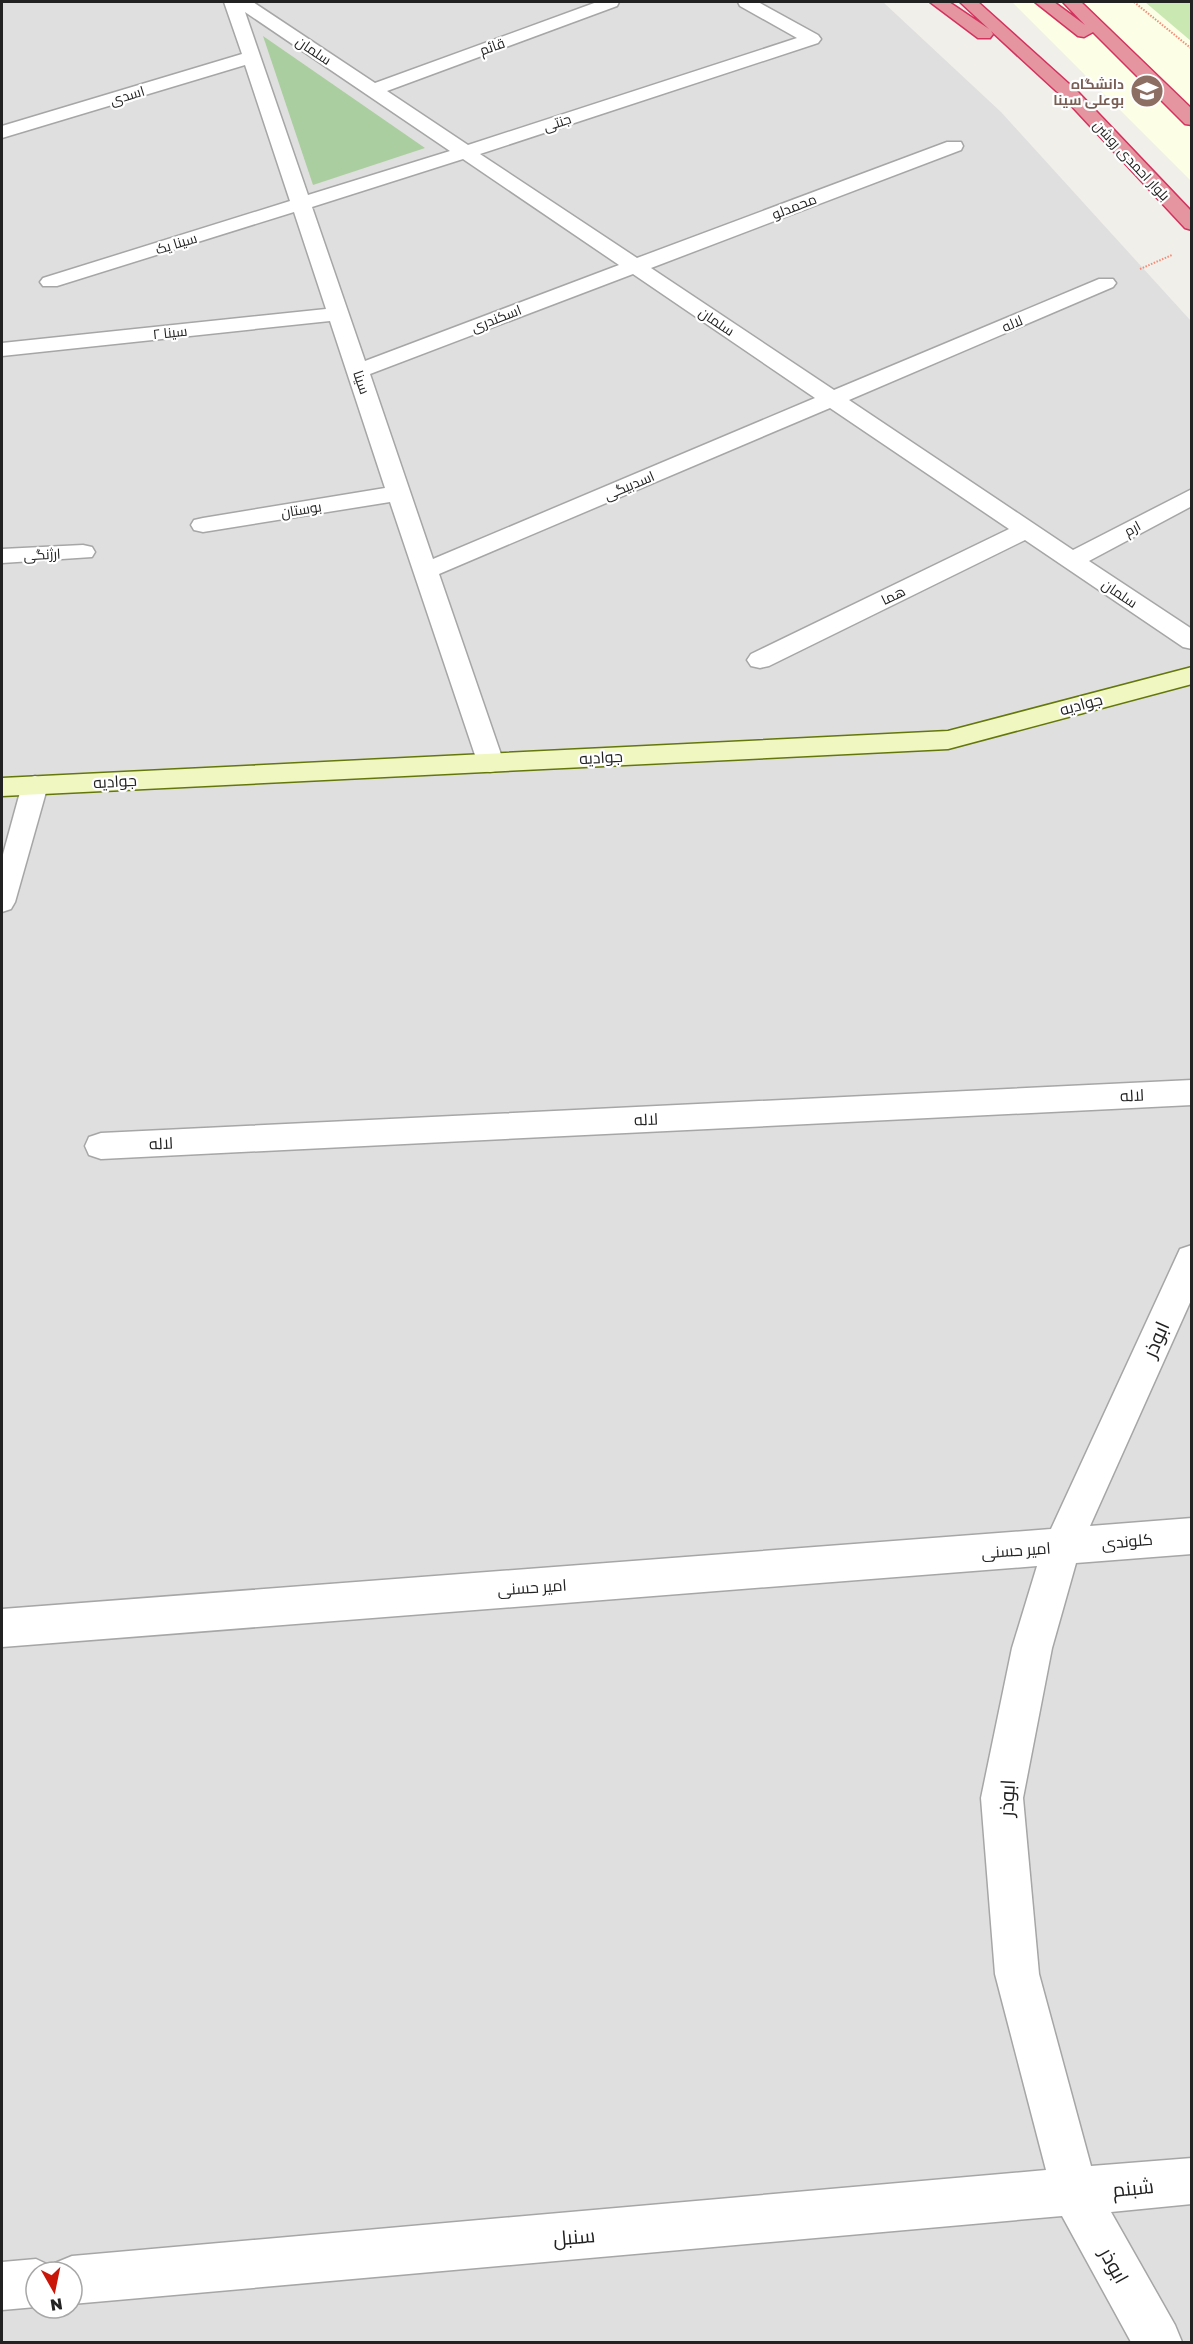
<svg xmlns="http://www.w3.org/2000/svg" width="1193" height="2344" font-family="'Golos Text',Cairo,sans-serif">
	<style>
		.residential { fill: #e0dfdf; fill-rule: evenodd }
		.education { fill: #fcfee5 }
		.grass { fill: #c9e8b2 }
		.forest { fill: #aacea0 }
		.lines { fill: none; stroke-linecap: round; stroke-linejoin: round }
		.lane-casing { stroke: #a6a6a6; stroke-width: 3 }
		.street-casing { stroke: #a6a6a6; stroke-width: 3 }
		.secondary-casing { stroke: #64770a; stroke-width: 3 }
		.highway-casing { stroke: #d4315e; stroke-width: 3 }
		.path { stroke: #f48c77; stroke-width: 2; stroke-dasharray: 1.5 1.5; stroke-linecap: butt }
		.lane { fill: #fff; fill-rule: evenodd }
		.street { fill: #fff; fill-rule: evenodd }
		.secondary { fill: #f1f7c1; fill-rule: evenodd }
		.highway { fill: #e4959f; fill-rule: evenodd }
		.labels { text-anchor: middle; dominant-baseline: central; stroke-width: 4.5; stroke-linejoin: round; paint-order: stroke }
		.far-street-label { font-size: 14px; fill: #222; stroke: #fff }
		.far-education-label { font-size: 14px; font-weight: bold; fill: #785e54; stroke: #fff; text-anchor: end }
		.street-label { font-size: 16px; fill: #222; stroke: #fff }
		.near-street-label { font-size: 20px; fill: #222; stroke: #fff }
	</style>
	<rect width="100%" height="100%" fill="#f1efe9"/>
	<path class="residential" d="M 2,2 L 883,2 L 1001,112 L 1191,321 L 1191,2342 L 2,2342 ZM 36,2272 L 72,2272 L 72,2308 L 36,2308 Z"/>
	<path class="education" d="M 1012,2 L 1191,2 L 1191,181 Z"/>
	<path class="grass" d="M 1145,2 L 1191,2 L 1191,41 Z"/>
	<path class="forest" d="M 263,36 L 425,148 L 313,185 Z"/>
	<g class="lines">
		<defs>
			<path id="lane" d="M 35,776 L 44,779 L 48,785 L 15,902 L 11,909 L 2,912 L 2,858 L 22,785 L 26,779 Z"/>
			<path id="street" d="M 224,2 L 253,2 L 375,83 L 597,2 L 619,2 L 617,6 L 387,91 L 468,145 L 797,38 L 740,6 L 738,2 L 758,2 L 818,35 L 821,39 L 818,43 L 480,154 L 637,258 L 947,142 L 961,142 L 963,146 L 961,150 L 651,268 L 834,390 L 1099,279 L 1113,279 L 1116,283 L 1113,287 L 849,400 L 1073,550 L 1192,489 L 1192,506 L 1089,561 L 1192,629 L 1192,649 L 1183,647 L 1025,540 L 769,666 L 760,668 L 751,666 L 747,660 L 751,654 L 1009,529 L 830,408 L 439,574 L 504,763 L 500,770 L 490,772 L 480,770 L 390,502 L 203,532 L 194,530 L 191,525 L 194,520 L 203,518 L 385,488 L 330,321 L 2,356 L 2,343 L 326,309 L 294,212 L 57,286 L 43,286 L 40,282 L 43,278 L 290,201 L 245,65 L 2,138 L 2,126 L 242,54 ZM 245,12 L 450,151 L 308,195 ZM 463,159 L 619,265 L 365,361 L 312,207 ZM 633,274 L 815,398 L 433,559 L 370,374 Z
				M 83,545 L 92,547 L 95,552 L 92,557 L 2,563 L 2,549 Z
				M 1192,1080 L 1192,1105 L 101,1159 L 89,1155 L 85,1146 L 89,1137 L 101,1133 Z
				M 1192,1245 L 1192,1298 L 1090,1526 L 1192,1518 L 1192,1554 L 1076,1563 L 1052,1648 L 1023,1798 L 1039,1974 L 1091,2166 L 1192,2158 L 1192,2204 L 1111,2212 L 1175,2325 L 1182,2342 L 1131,2342 L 1062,2216 L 72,2304 L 72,2272 L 36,2272 L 36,2307 L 2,2310 L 2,2262 L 36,2259 L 53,2267 L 55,2263 L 72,2256 L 1046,2170 L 995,1974 L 981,1798 L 1012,1648 L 1037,1566 L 2,1647 L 2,1609 L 1051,1529 L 1180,1249 Z"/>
			<path id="secondary" d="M 1192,667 L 1192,684 L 948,749 L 2,796 L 2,778 L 948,731 Z"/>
			<path id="highway" d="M 930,2 L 949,2 L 989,29 L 960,2 L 978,2 L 1078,92 L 1192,212 L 1192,230 L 1185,228 L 1066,100 L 991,31 L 993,34 L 990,38 L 978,38 Z
				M 1035,2 L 1054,2 L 1085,25 L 1063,2 L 1081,2 L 1192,109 L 1192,125 L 1185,124 L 1093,32 L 1084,37 L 1078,36 Z"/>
		</defs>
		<use href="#lane" class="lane-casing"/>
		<use href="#street" class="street-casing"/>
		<use href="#secondary" class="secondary-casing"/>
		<use href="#highway" class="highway-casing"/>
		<path class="path" d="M 1134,2 L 1192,49
			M 1140,269 L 1172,255"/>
		<use href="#lane" class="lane"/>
		<use href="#street" class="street"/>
		<use href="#secondary" class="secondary"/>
		<use href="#highway" class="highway"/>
	</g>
	<defs>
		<symbol id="university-disc" viewBox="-11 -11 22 22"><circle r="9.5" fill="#8d6e63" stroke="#fff"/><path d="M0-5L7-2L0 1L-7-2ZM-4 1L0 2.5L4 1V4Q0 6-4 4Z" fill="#fff"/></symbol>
	</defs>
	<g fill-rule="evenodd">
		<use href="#university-disc" x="1128" y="72" width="38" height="38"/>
	</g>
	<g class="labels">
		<g class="far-street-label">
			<text transform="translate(492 46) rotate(-20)">قائم</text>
			<text transform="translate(314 50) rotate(34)">سلمان</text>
			<text transform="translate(127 95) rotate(-17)">اسدی</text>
			<text transform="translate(557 122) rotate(-18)">جنتی</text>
			<text transform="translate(1132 160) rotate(47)">بلوار احمدی روشن</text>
			<text transform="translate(794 206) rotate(-21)">محمدلو</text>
			<text transform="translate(176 243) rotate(-17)">سینا یک</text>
			<text transform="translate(496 318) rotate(-21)">اسکندری</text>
			<text transform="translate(717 321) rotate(34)">سلمان</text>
			<text transform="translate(1012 323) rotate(-23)">لاله</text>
			<text transform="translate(170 332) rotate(-6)">سینا ۲</text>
			<text transform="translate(362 382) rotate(71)">سینا</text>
			<text transform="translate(629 485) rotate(-23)">اسدبیگی</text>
			<text transform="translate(301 509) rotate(-9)">بوستان</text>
			<text transform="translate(1132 528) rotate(-28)">ارم</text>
			<text transform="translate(42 554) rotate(-3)">ارژنگی</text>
			<text transform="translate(1120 593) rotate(34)">سلمان</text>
			<text transform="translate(893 595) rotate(-26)">هما</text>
		</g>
		<g class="far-education-label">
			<text x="1124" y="83">دانشگاه<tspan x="1124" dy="16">بوعلی سینا</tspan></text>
		</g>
		<g class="street-label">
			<text transform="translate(1081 704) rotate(-15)">جوادیه</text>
			<text transform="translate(601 757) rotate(-3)">جوادیه</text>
			<text transform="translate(115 781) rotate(-3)">جوادیه</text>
			<text transform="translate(1132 1095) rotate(-3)">لاله</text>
			<text transform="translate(646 1119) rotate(-3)">لاله</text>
			<text transform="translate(161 1143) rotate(-3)">لاله</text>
			<text transform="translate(1127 1541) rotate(-5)">کلوندی</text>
			<text transform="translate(1016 1550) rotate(-4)">امیر حسنی</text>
			<text transform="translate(532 1587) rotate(-4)">امیر حسنی</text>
		</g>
		<g class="near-street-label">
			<text transform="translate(1155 1339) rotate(-66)">ابوذر</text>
			<text transform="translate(1006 1798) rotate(-87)">ابوذر</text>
			<text transform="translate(1133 2187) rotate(-6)">شبنم</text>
			<text transform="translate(574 2236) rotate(-5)">سنبل</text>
			<text transform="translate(1115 2265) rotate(61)">ابوذر</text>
		</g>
	</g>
	<rect width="1193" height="2344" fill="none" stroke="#222222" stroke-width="6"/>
	<g transform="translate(54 2290) rotate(171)"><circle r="28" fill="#ffffff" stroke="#a7a7a7" stroke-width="1.5"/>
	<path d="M0-4.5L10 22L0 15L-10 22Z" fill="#ca1609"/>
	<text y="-9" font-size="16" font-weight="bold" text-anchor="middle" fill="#222222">N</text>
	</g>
</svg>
